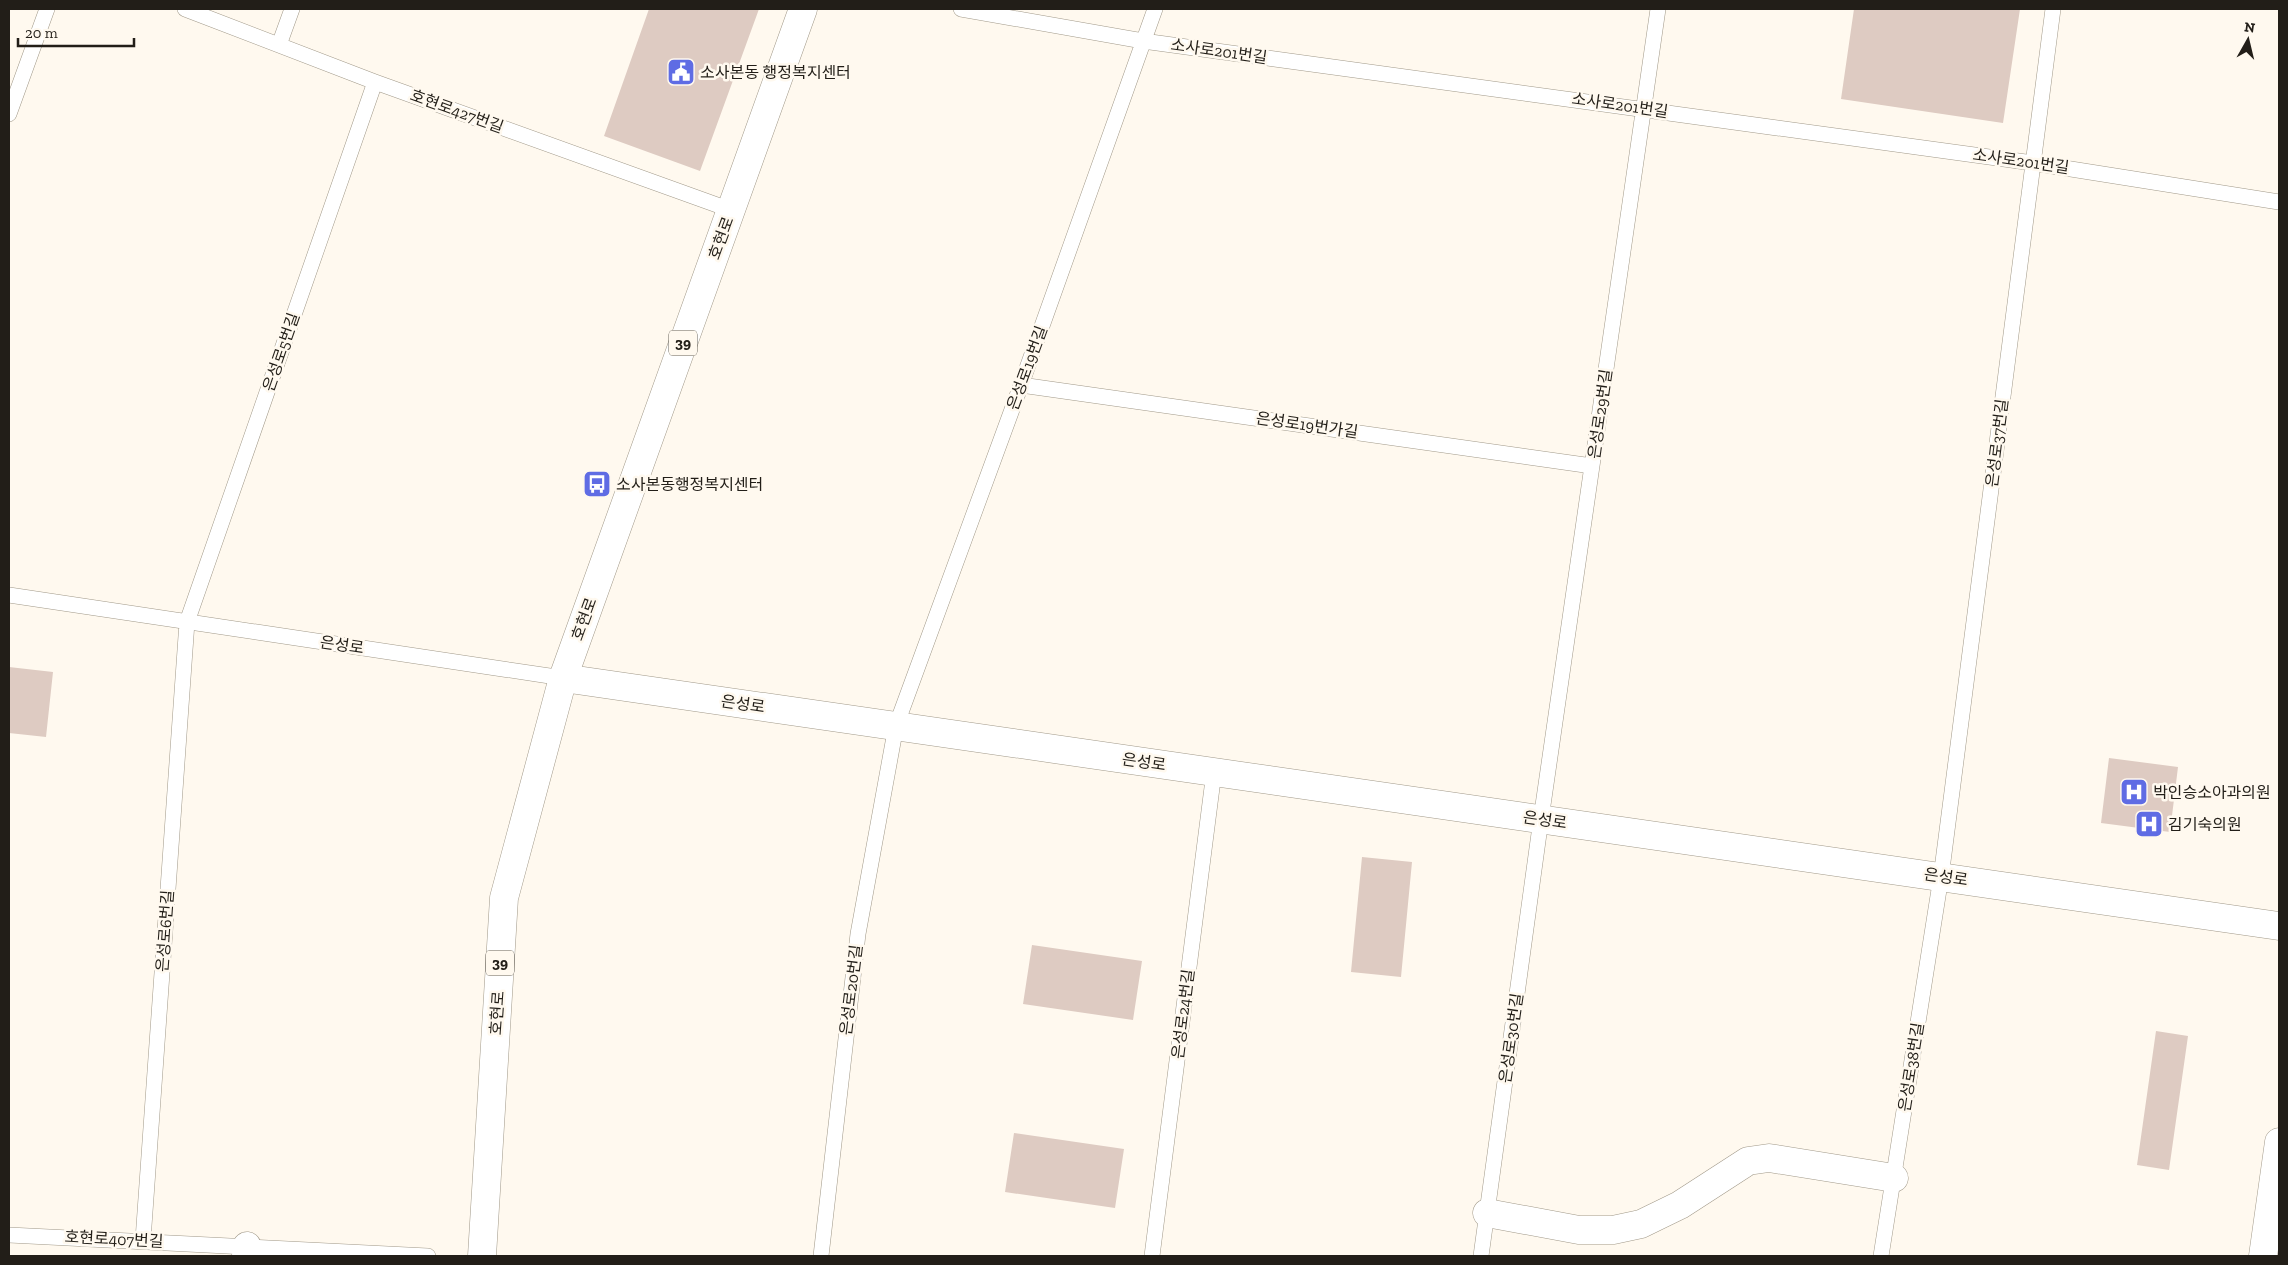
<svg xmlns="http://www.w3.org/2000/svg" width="2288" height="1265" font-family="'Zilla Slab','Noto Sans KR',serif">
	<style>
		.building { fill: #decbc2 }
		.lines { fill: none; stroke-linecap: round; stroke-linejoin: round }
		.lane-casing { stroke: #a19989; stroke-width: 16 }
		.street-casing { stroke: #a19989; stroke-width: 29 }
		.secondary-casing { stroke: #a19989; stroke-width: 29 }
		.primary-casing { stroke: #a19989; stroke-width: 29 }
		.lane { stroke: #fff; stroke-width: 15 }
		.street { stroke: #fff; stroke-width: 28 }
		.secondary { stroke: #fff; stroke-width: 28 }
		.primary { stroke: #fff; stroke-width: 28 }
		.labels { text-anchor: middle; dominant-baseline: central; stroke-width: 5; stroke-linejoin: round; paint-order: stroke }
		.shield { fill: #fff9ef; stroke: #646058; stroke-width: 1 }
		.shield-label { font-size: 15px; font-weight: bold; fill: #221e18 }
		.street-label { font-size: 16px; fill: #221e18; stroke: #fff9ef }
		.poi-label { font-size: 16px; fill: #221e18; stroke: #fff9ef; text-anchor: start }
	</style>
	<rect width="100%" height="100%" fill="#fff9ef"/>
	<path class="building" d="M 649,9 L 759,9 L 700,171 L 604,136 Z
		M 1854,9 L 2020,9 L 2003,123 L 1841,99 Z
		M 9,667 L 53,672 L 46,737 L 9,733 Z
		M 2109,758 L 2178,767 L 2170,832 L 2101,823 Z
		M 1362,857 L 1412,862 L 1401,977 L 1351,972 Z
		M 1032,945 L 1142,961 L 1133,1020 L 1023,1004 Z
		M 2156,1031 L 2188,1036 L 2169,1170 L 2137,1165 Z
		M 1014,1133 L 1124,1149 L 1115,1208 L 1005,1192 Z"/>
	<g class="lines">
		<defs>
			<path id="lane" d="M 185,9 L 375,82 L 731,210
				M 961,9 L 1143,41 L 2033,163 L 2279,202
				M 279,45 L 292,9
				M 9,114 L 47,9
				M 1021,385 L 1592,466
				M 9,595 L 563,678
				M 9,1235 L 428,1256
				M 143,1240 L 187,622 L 375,82
				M 821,1256 L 858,934 L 896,726 L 1021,385 L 1155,9
				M 1152,1256 L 1214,772
				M 1481,1256 L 1541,819 L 1658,9
				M 1881,1256 L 1941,877 L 2053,9"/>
			<path id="street" d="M 1487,1213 L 1579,1230 L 1613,1230 L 1641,1224 L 1680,1205 L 1748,1161 L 1769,1158 L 1894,1178
				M 246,1256 L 247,1246"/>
			<path id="secondary" d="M 563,678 L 2279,926
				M 2263,1256 L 2279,1142"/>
			<path id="primary" d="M 482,1256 L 504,898 L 563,678 L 803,9"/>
		</defs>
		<use href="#lane" class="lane-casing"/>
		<use href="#street" class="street-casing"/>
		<use href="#secondary" class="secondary-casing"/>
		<use href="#primary" class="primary-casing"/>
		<use href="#lane" class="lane"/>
		<use href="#street" class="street"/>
		<use href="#secondary" class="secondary"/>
		<use href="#primary" class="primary"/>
	</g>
	<defs>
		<symbol id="civic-square" viewBox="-11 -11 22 22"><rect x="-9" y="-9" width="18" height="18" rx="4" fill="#5f6ce4" stroke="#fff9ef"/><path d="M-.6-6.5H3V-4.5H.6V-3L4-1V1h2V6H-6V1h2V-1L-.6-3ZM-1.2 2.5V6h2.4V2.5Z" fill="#fff"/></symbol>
		<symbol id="bus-square" viewBox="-11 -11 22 22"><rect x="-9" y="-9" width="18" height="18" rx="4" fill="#5f6ce4" stroke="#fff9ef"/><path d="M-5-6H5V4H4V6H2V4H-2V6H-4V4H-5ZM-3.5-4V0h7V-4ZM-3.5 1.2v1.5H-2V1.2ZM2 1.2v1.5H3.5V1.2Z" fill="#fff"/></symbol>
		<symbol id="hospital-square" viewBox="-11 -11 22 22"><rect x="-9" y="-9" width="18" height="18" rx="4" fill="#5f6ce4" stroke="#fff9ef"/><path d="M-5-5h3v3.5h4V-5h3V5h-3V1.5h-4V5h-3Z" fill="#fff"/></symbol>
	</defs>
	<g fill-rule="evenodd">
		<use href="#civic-square" x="665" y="56" width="32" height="32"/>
		<use href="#bus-square" x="581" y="468" width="32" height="32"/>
		<use href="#hospital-square" x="2118" y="776" width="32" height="32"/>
		<use href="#hospital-square" x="2133" y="808" width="32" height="32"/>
	</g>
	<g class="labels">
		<g class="shield">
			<rect x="669" y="330.5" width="28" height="25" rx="4"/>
			<rect x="486" y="950.5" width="28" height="25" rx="4"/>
		</g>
		<g class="shield-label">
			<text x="683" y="343">39</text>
			<text x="500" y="963">39</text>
		</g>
		<g class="street-label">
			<text transform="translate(1219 51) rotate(8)">소사로201번길</text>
			<text transform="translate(1620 105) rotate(8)">소사로201번길</text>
			<text transform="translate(457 111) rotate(20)">호현로427번길</text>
			<text transform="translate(2021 161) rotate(8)">소사로201번길</text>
			<text transform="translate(721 238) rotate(-70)">호현로</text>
			<text transform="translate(281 352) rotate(-71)">은성로5번길</text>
			<text transform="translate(1027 368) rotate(-70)">은성로19번길</text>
			<text transform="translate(1600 414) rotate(-82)">은성로29번길</text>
			<text transform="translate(1307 425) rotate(8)">은성로19번가길</text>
			<text transform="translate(1997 443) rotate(-83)">은성로37번길</text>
			<text transform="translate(584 619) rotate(-70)">호현로</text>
			<text transform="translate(342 645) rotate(8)">은성로</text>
			<text transform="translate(743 704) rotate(8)">은성로</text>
			<text transform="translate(1144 762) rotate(8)">은성로</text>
			<text transform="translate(1545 820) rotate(8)">은성로</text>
			<text transform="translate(1946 877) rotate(8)">은성로</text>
			<text transform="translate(165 931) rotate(-86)">은성로6번길</text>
			<text transform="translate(851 990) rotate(-83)">은성로20번길</text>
			<text transform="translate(497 1013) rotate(-86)">호현로</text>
			<text transform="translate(1183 1014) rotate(-83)">은성로24번길</text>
			<text transform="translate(1511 1038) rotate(-82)">은성로30번길</text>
			<text transform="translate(1911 1067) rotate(-81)">은성로38번길</text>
			<text transform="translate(114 1239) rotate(3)">호현로407번길</text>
		</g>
		<g class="poi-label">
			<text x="700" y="72">소사본동 행정복지센터</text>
			<text x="616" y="484">소사본동행정복지센터</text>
			<text x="2153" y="792">박인승소아과의원</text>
			<text x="2168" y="824">김기숙의원</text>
		</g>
	</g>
	<rect width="2288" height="1265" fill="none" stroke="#221e18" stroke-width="20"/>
	<g transform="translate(2248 40) rotate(8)" stroke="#fff9ef" stroke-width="4" paint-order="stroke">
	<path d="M0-4L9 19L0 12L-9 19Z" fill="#221e18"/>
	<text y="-8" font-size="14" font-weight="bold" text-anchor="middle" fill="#221e18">N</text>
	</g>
	<path d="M18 38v8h116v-8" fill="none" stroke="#221e18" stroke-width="2.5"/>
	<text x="25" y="38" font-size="15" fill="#221e18" stroke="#fff9ef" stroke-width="4" paint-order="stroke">20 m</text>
</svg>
